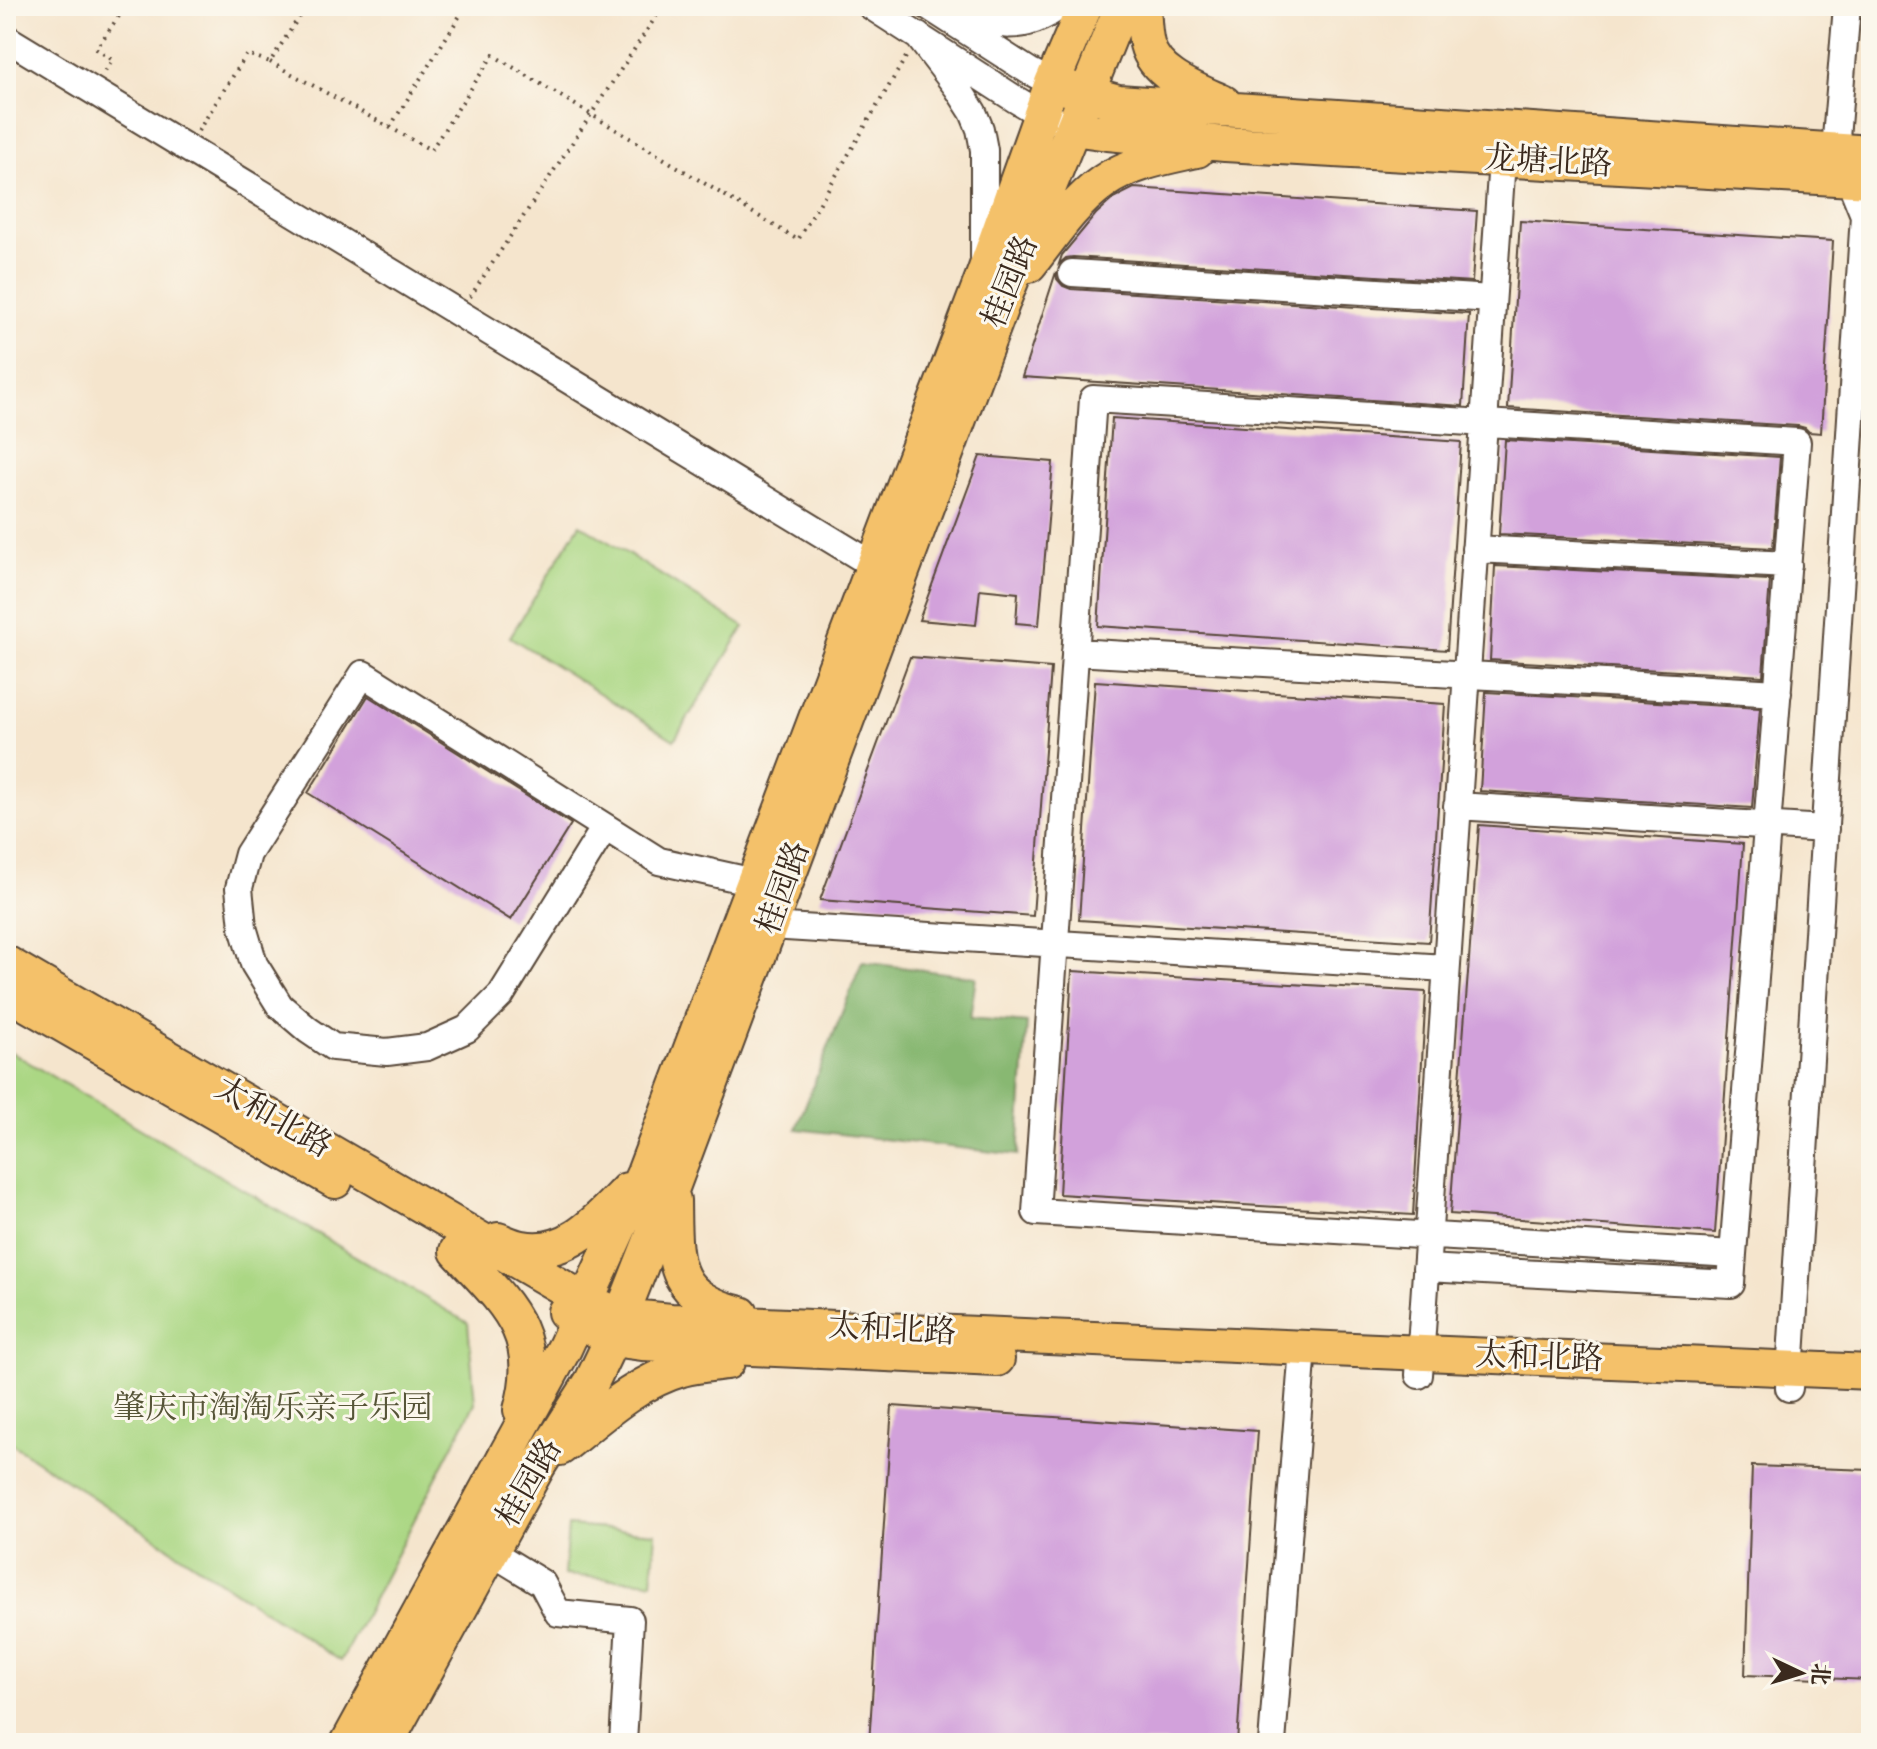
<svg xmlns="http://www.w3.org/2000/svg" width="1877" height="1749" font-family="'IM FELL DW Pica','Noto Serif SC',serif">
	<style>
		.green { fill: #abd784; stroke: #738051; stroke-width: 2 }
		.forest { fill: #88b872; stroke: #627148; stroke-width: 2 }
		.building { fill: #d2a1db }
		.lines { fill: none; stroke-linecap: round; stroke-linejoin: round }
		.minor-casing { stroke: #574638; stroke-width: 30 }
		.major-casing { stroke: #574638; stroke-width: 38 }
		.path { stroke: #574638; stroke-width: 4; stroke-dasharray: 2 6; stroke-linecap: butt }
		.minor { stroke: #fff; stroke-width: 26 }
		.major { stroke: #f4c16a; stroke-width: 34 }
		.labels { text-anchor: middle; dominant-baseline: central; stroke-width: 6; stroke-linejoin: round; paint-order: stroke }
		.street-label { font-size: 32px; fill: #3b2a1e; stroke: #fbf7ec }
		.park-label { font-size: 32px; fill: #575538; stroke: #fbf7ec }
	</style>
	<rect width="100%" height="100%" fill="#fbf7ec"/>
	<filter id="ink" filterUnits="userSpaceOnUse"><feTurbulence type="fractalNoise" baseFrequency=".0125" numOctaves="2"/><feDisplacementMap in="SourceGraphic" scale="16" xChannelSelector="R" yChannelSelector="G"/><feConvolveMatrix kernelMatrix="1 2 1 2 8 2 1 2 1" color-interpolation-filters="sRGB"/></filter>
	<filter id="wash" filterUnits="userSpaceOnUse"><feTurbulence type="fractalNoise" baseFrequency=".006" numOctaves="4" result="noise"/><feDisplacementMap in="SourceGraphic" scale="32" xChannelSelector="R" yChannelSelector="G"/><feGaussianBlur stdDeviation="1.8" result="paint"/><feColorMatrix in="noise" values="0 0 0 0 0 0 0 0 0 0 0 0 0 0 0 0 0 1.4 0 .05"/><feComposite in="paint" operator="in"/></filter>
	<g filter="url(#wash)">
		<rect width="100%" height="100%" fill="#f5e5cd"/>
		<path class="green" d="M 580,524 L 744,627 L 674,740 L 510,637 Z
			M 6,1049 L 468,1323 L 475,1403 L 341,1661 L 6,1440 Z
			M 568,1526 L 656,1533 L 652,1582 L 564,1575 Z"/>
		<path class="forest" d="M 862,962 L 976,977 L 970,1018 L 1027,1023 L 1018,1155 L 796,1129 Z"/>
		<g id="blocks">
			<path class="building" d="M 1134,188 L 1477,211 L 1472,282 L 1073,257 L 1066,258 L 1059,264 L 1062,255 L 1096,214 L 1114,198 Z
				M 1520,221 L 1833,241 L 1821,433 L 1809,432 L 1805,428 L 1798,426 L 1508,408 Z
				M 1056,272 L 1057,279 L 1063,286 L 1071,289 L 1469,314 L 1463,406 L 1022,377 Z
				M 1112,418 L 1461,442 L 1447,650 L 1098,626 Z
				M 1505,440 L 1780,457 L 1773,548 L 1499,534 Z
				M 980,456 L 1053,462 L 1039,625 L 1016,623 L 1018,593 L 980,589 L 976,625 L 919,620 Z
				M 1495,566 L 1770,580 L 1763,676 L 1490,660 Z
				M 910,657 L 1051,668 L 1033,916 L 820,900 Z
				M 1095,681 L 1445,704 L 1429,942 L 1079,920 Z
				M 1486,692 L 1760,708 L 1752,808 L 1480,791 Z
				M 368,696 L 571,824 L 511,920 L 308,793 Z
				M 1479,825 L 1743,844 L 1715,1233 L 1450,1214 Z
				M 1072,971 L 1426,992 L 1413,1215 L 1059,1194 Z
				M 892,1406 L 1258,1431 L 1237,1743 L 869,1743 Z
				M 1752,1466 L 1871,1470 L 1871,1680 L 1745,1675 Z"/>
		</g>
	</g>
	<g filter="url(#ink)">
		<use href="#blocks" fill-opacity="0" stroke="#574638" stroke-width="2"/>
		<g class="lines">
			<defs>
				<path id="minor" d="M 871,6 L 1015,99 L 1040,114 L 1058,121
					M 928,6 L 1029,71 L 1052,83
					M 957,14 C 994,26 1025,33 1059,6
					M 918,36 L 957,87 L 973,112 L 980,129 L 984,150 L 984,257
					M 6,38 L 888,574
					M 1072,273 L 1492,299
					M 1475,549 L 1788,565
					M 1075,652 L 1778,693
					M 1457,806 L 1825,829
					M 605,827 L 501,995 L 467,1029 L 427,1047 L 387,1052 L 333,1047 L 308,1030 L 280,1006 L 254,964 L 243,927 L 239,888 L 248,854 L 363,674 L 659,861 L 754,882
					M 770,926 L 1446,968
					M 1426,1268 L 1731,1284 L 1733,1254 C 1755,983 1776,713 1797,442 L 1093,399 L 1036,1212 L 1733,1254
					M 1419,1375 L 1502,160
					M 1789,1388 L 1864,215 L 1849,178 L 1835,150 L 1847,6
					M 491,1552 L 542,1583 L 558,1613 L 630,1620 L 623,1743
					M 1272,1743 L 1303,1348"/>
				<path id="major" d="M 1143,6 C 1144,18 1144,32 1147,44 C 1155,76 1196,90 1224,103
					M 1067,88 L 1118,102 L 1871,153
					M 1073,128 L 1108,133 L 1225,144 L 1871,180
					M 1029,265 C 1052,236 1073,203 1103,182 C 1130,163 1166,157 1197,150
					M 6,963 L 586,1301 L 621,1316 L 671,1321 L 1871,1372
					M 6,992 L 335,1181
					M 673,1200 C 674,1262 670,1297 741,1314
					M 498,1240 C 506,1243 514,1247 522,1248 C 568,1257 599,1219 627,1190
					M 457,1251 C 504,1302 544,1333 521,1410
					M 565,1312 L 612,1339 L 642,1343 L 997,1359
					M 560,1448 C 599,1418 634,1383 682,1369 C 697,1365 712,1364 727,1362
					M 348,1743 L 565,1347 L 644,1173 L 984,274 L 1052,83 L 1085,6
					M 386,1743 L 538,1466 L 592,1381 L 612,1339 L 673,1185 L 1003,301 L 1122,6"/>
			</defs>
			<use href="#minor" class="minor-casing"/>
			<use href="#major" class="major-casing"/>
			<path class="path" d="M 270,62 L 431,150 L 493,55 L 798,240 L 906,57
				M 105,71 L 113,60 L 96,49 L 126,6
				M 390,127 L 466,6
				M 198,131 L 247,54 L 270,62 L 306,6
				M 470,297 L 663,6"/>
			<use href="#minor" class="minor"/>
			<use href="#major" class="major"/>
		</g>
	</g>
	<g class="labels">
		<g class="street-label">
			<text transform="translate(1548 162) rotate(3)">龙塘北路</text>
			<text transform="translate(1011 282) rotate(-68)">桂园路</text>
			<text transform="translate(784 888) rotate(-70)">桂园路</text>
			<text transform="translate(273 1118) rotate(30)">太和北路</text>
			<text transform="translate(892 1330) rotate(3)">太和北路</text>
			<text transform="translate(1539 1358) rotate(2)">太和北路</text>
			<text transform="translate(530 1483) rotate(-60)">桂园路</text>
		</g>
		<g class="park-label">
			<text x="273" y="1409">肇庆市淘淘乐亲子乐园</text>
		</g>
	</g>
	<rect width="1877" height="1749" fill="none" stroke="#fbf7ec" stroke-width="32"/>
	<g transform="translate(1801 1673) rotate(94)" stroke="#fbf7ec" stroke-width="6" paint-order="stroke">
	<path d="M0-6L14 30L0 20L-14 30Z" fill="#3b2a1e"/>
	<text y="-12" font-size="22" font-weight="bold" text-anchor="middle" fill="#3b2a1e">北</text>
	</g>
</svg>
